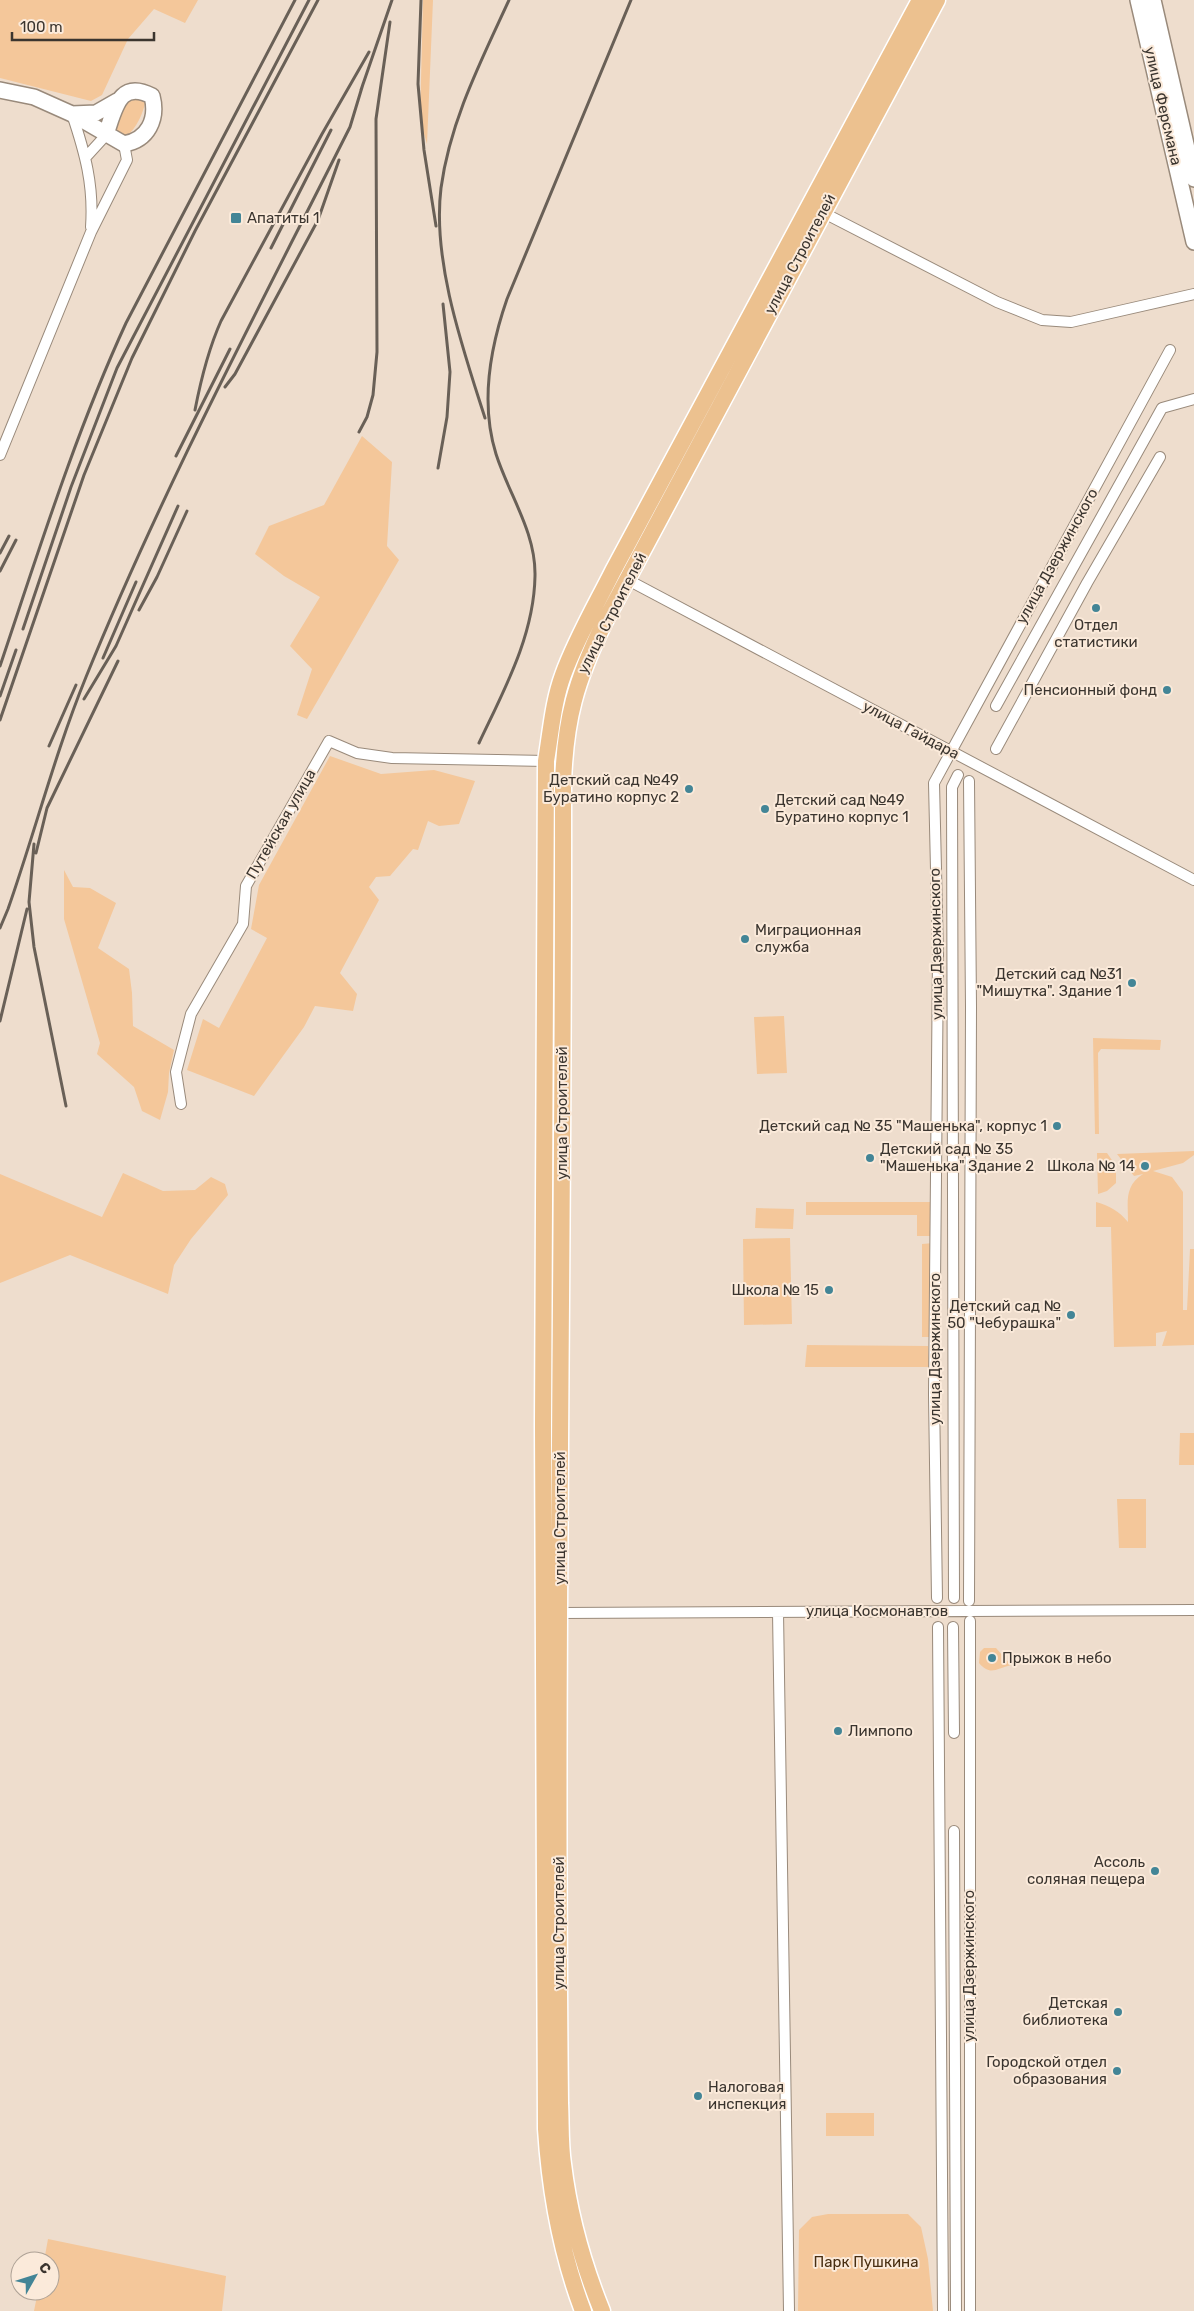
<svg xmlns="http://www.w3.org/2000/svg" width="1194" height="2311" font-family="Rubik,sans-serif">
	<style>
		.green { fill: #f4c79a }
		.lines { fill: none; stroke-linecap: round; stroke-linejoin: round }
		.street-casing { stroke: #998a7b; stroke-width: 12 }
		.secondary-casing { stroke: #998a7b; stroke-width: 18 }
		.primary-casing { stroke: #fff; stroke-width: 19 }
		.street { stroke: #fff; stroke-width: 10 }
		.secondary { stroke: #fff; stroke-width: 15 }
		.primary { stroke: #ecc18f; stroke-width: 16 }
		.rail { stroke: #696057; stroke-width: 3 }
		.poi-dot { fill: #438596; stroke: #fbeada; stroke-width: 2 }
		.labels { text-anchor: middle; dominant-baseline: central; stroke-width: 4; stroke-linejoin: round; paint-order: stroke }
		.street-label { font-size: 15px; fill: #3b352f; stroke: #fbeada }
		.poi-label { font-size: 15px; fill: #3b352f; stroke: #fbeada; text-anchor: end }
		.park-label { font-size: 15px; fill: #482e11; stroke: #fbeada }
	</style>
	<rect width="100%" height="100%" fill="#eeddcd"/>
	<path class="green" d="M 0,0 L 198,0 L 185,23 L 154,9 L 128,39 L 102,95 L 91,101 L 0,78 Z
		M 423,0 L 433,0 L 427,144 L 420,120 Z
		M 129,96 L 146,99 C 144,112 136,129 126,137 L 119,135 L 114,129 Z
		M 362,436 L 392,462 L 387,546 L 399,560 L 307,719 L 297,715 L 312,669 L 290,646 L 320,597 L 284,576 L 255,554 L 269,526 L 324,505 Z
		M 330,756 L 381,774 L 434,770 L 475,781 L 459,824 L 439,826 L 428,821 L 418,850 L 413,849 L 390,876 L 376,877 L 369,887 L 379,900 L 340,973 L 357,994 L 353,1011 L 315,1006 L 304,1027 L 254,1096 L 187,1070 L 203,1019 L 219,1028 L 267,938 L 251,929 L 259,885 Z
		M 64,870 L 73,887 L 90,888 L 116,903 L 98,948 L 129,969 L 132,993 L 133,1026 L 174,1050 L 169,1073 L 168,1092 L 160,1120 L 142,1111 L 134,1087 L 97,1054 L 100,1043 L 64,919 Z
		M 784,1016 L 787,1073 L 757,1074 L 754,1017 Z
		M 1093,1038 L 1161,1040 L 1160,1050 L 1101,1049 L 1098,1053 L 1099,1134 L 1095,1134 Z
		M 1194,1151 L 1194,1155 L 1183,1163 L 1153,1171 L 1172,1177 L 1183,1192 L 1183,1310 L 1187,1310 L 1190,1249 L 1194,1249 L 1194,1345 L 1162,1346 L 1167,1331 L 1156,1333 L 1156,1346 L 1114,1347 L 1111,1227 L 1096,1227 L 1096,1202 C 1110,1206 1119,1211 1128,1222 C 1128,1202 1124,1186 1143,1174 L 1134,1176 L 1117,1154 Z
		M 1097,1153 L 1107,1153 L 1116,1166 L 1116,1183 L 1107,1191 L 1098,1194 Z
		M 123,1173 L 163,1191 L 195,1190 L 211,1177 L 225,1184 L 228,1195 L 191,1239 L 174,1265 L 168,1294 L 70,1255 L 0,1283 L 0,1174 L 102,1217 Z
		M 806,1202 L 933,1202 L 933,1236 L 917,1236 L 917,1215 L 806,1215 Z
		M 756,1208 L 794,1209 L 793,1229 L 755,1228 Z
		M 790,1238 L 792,1324 L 744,1325 L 743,1239 Z
		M 934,1243 L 934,1337 L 922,1337 L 922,1244 Z
		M 807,1345 L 928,1346 L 929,1367 L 805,1367 Z
		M 1180,1433 L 1194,1433 L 1194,1465 L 1179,1465 Z
		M 1117,1499 L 1146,1499 L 1146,1548 L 1119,1548 Z
		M 984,1648 L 996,1648 L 1011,1665 C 996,1669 990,1676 979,1663 L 980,1652 Z
		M 826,2113 L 874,2113 L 874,2136 L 826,2136 Z
		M 828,2214 L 908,2214 L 921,2227 L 928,2259 L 933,2311 L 798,2311 L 799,2230 L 812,2217 Z
		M 48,2239 L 226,2276 L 222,2311 L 34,2311 L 38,2291 L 50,2291 L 50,2261 L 44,2261 Z"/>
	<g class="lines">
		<defs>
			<path id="street" d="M 72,114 C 85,153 94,185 91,227
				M 86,157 L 107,134
				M 822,212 L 997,302 L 1042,320 L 1071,322 L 1194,294
				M 0,455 L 91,232 L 127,160 L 124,144
				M 628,580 L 1194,880
				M 996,706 L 1162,408 L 1194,399
				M 996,749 L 1087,583 L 1160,457
				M 969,781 L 971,1007 L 969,1601
				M 181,1104 L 176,1072 L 191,1014 L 243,924 L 246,886 L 329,741 L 357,753 L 392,758 L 546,761
				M 937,1598 L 934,1395 L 938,956 L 934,783 L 1170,350
				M 954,1598 L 952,787 L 958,775
				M 778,1612 L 789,2311
				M 560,1613 L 1194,1610
				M 970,1621 L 970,2311
				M 938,1627 L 943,2311
				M 953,1627 L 954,1733
				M 954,1831 L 956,2311"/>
			<path id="secondary" d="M 1138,0 L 1194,242
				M 1153,0 L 1194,179
				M 0,90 L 34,97 L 72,114 L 124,144 C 148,140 158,119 152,96 C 119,79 115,109 106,134
				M 72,114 L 96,113 L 117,101"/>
			<path id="primary" d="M 583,2311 C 561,2253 550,2191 546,2129 L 543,1425 L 546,761 C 551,732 553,702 563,675 C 576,639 596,605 613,571 L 920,0
				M 602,2311 C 583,2264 569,2214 563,2164 C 560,2144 561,2123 560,2103 C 555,1663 564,1223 563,784 C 565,719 576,681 604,623 L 937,0"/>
		</defs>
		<use href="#street" class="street-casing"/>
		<use href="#secondary" class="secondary-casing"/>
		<use href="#primary" class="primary-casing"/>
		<use href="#street" class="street"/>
		<use href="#secondary" class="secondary"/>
		<use href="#primary" class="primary"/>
		<path class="rail" d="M 421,0 L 418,84 L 424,150 L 436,226
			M 361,90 L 392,0
			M 271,248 L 331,130
			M 225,387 L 235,374 L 318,220 L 339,160
			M 195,410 C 201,379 208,350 221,321 L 322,134 L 369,52
			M 485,418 C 463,349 432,261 441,188 C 450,121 481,61 509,0
			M 359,432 L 367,417 L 373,395 L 377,352 L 376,119 L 390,22
			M 176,456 L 230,349
			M 438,468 L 447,417 L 450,372 L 443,304
			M 0,553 L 9,536
			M 0,571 L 16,540
			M 139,610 L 157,577 L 187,511
			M 23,629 L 71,487 L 117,368 L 309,0
			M 103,658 L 136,582
			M 0,666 C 39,550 75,434 126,323 L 295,0
			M 0,696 L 16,650
			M 84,699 L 116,646 L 178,506
			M 0,720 L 84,475 L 132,358 L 195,231 L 318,0
			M 479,743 C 504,690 534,636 535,576 C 536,532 509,495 496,454 C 480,403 490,348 507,299 L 631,0
			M 49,746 L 76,685
			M 34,844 L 29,902 L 34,947 L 66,1106
			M 36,853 L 47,808 L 118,661
			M 0,928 L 8,909 C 35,832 55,753 86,677 C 163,488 259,308 350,127 L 363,84
			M 0,1021 L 27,909"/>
	</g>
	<g class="poi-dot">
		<rect x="230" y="212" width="12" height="12" rx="2.5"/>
		<circle cx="1096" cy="608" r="5"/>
		<circle cx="1167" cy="690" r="5"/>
		<circle cx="689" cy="789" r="5"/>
		<circle cx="765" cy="809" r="5"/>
		<circle cx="745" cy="939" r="5"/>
		<circle cx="1132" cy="983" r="5"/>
		<circle cx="1057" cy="1126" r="5"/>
		<circle cx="870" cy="1158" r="5"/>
		<circle cx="1145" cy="1166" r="5"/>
		<circle cx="829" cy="1290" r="5"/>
		<circle cx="1071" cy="1315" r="5"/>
		<circle cx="992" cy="1658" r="5"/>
		<circle cx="838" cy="1731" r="5"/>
		<circle cx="1155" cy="1871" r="5"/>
		<circle cx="1118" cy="2012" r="5"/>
		<circle cx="1117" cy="2071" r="5"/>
		<circle cx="698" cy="2096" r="5"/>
	</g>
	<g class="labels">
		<g class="street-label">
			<text transform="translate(1163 106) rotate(77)">улица Ферсмана</text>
			<text transform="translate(800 254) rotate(-62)">улица Строителей</text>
			<text transform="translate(1057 556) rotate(-61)">улица Дзержинского</text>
			<text transform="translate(612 613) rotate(-63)">улица Строителей</text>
			<text transform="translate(911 730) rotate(28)">улица Гайдара</text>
			<text transform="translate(281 824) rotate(-60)">Путейская улица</text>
			<text transform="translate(936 944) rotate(-91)">улица Дзержинского</text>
			<text transform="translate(562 1113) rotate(-90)">улица Строителей</text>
			<text transform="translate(935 1349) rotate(-90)">улица Дзержинского</text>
			<text transform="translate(560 1518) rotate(-90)">улица Строителей</text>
			<text x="877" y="1611">улица Космонавтов</text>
			<text transform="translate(559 1923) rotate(-90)">улица Строителей</text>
			<text transform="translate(969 1966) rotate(-90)">улица Дзержинского</text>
		</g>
		<g class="poi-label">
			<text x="247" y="218" text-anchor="start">Апатиты 1</text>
			<text x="1096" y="625" text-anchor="middle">Отдел<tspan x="1096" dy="17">статистики</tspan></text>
			<text x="1157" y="690">Пенсионный фонд</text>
			<text x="679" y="780">Детский сад №49<tspan x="679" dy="17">Буратино корпус 2</tspan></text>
			<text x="775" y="800" text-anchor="start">Детский сад №49<tspan x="775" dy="17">Буратино корпус 1</tspan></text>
			<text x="755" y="930" text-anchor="start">Миграционная<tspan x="755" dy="17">служба</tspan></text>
			<text x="1122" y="974">Детский сад №31<tspan x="1122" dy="17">"Мишутка". Здание 1</tspan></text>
			<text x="1047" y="1126">Детский сад № 35 "Машенька", корпус 1</text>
			<text x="880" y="1149" text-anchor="start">Детский сад № 35<tspan x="880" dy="17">"Машенька" Здание 2</tspan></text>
			<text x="1135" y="1166">Школа № 14</text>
			<text x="819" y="1290">Школа № 15</text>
			<text x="1061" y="1306">Детский сад №<tspan x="1061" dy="17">50 "Чебурашка"</tspan></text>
			<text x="1002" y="1658" text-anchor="start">Прыжок в небо</text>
			<text x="848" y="1731" text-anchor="start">Лимпопо</text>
			<text x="1145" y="1862">Ассоль<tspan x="1145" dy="17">соляная пещера</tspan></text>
			<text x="1108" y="2003">Детская<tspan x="1108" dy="17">библиотека</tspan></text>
			<text x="1107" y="2062">Городской отдел<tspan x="1107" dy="17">образования</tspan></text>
			<text x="708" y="2087" text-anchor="start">Налоговая<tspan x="708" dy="17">инспекция</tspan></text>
		</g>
		<g class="park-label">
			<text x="866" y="2262">Парк Пушкина</text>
		</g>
	</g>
	<g transform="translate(35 2276) rotate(51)"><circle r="24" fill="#fbeada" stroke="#aea296"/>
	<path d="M0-4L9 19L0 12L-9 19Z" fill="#438596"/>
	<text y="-8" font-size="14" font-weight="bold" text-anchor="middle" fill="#3b352f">С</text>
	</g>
	<path d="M12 32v8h142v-8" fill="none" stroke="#3b352f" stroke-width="2.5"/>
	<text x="20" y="32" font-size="15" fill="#3b352f" stroke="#fbeada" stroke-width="4" paint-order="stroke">100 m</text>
</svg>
